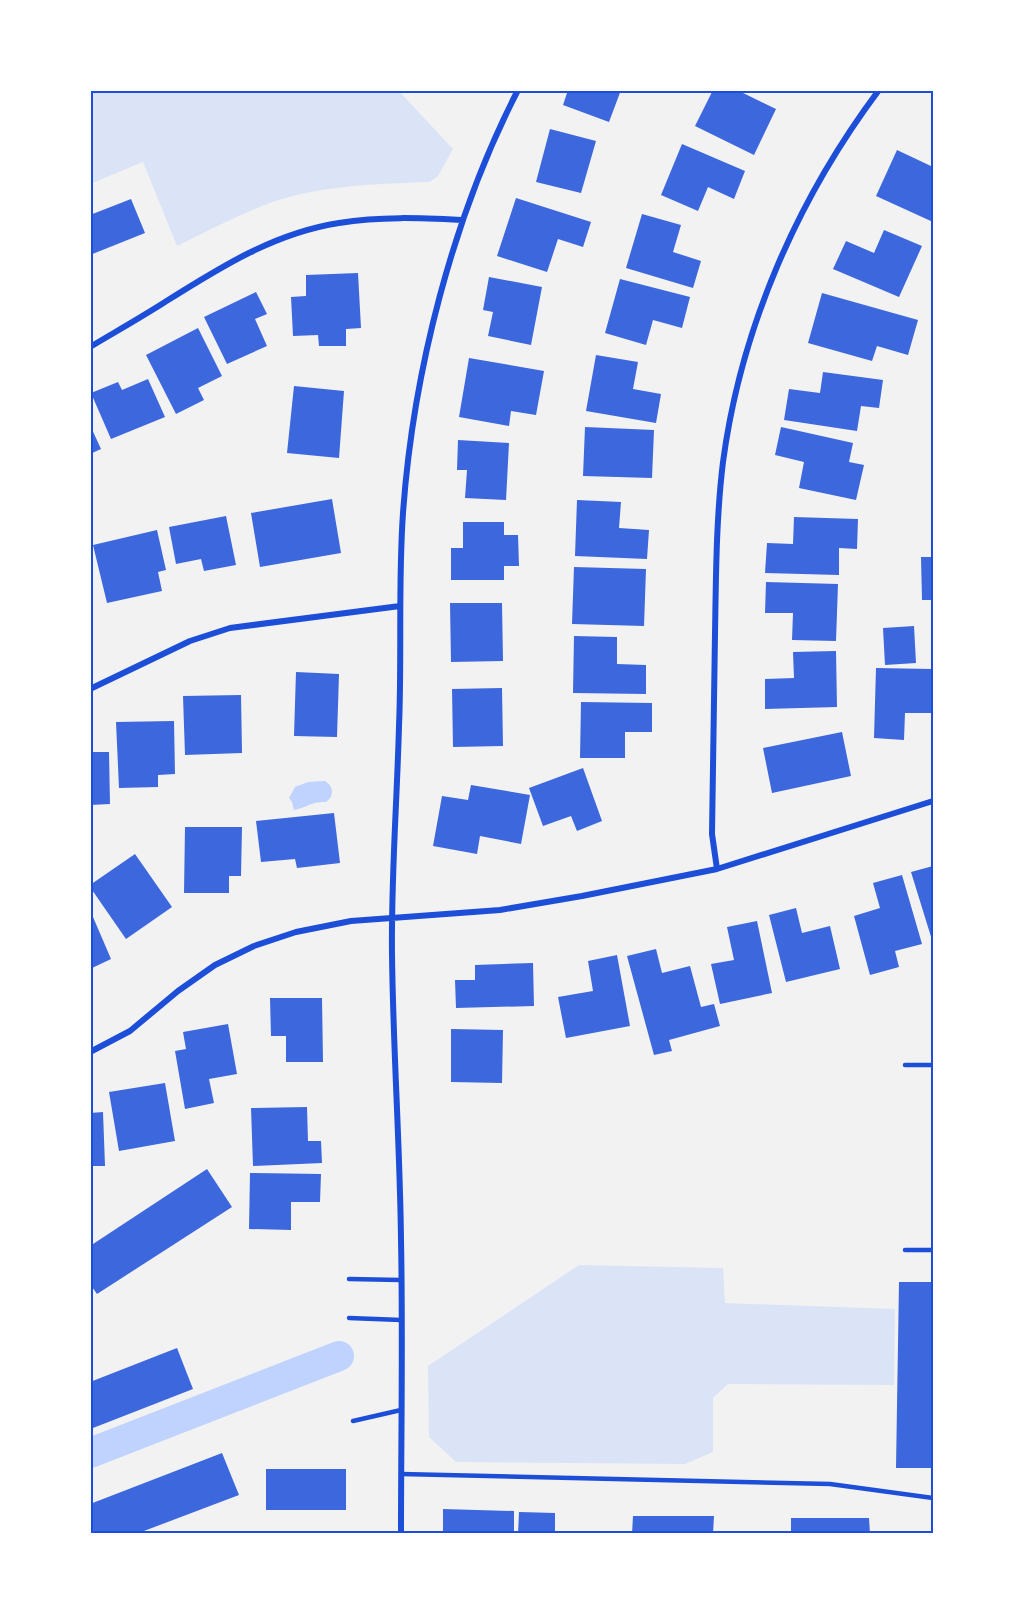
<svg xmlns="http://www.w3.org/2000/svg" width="1023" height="1624" font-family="'Crimson Pro',serif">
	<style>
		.green { fill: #dbe4f7 }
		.water { fill: #bfd3fe }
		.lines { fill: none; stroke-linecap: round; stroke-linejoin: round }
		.canal { stroke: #bfd3fe; stroke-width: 30 }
		.building { fill: #3d67dc }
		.service { stroke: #1d4ed8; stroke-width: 4.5 }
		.minor { stroke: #1d4ed8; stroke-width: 6 }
		.neatline { fill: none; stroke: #1d4ed8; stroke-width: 2 }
	</style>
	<rect width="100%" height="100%" fill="#f2f2f2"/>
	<path class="green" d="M 90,90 L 398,90 L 453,149 L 438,176 L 430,182 C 376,184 321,185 270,203 C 238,215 208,231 177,246 L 143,162 L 90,184 Z
		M 579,1265 L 723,1268 L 725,1303 L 895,1309 L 894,1385 L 728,1384 L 713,1398 L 713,1452 L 685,1464 L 456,1462 L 429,1437 L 428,1366 Z"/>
	<path class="water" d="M 325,781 C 332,786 333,789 331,797 L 326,802 C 309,802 309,807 294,810 L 292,802 L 289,798 L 295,787 L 308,782 Z"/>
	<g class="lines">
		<path class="canal" d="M 90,1453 L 339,1356"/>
	</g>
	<path class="building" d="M 568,90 L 621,90 L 609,122 L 563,105 Z
		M 713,90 L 737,90 L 776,109 L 754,155 L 695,126 Z
		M 550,129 L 596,141 L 581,193 L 536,182 Z
		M 682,144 L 745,171 L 734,199 L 708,187 L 698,211 L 661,195 Z
		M 897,150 L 933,167 L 933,222 L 876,196 Z
		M 516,198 L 591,222 L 583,247 L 558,239 L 547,272 L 497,256 Z
		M 131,199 L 145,233 L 90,255 L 90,215 Z
		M 642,214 L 681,225 L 673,252 L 701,261 L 693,288 L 626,268 Z
		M 884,230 L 922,246 L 899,297 L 833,269 L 846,241 L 874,253 Z
		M 358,273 L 361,328 L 346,329 L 346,346 L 319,346 L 318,335 L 293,336 L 291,297 L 306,296 L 306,275 Z
		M 489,277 L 542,287 L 531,345 L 488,336 L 493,312 L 483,310 Z
		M 620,279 L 690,297 L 682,328 L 653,320 L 646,345 L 605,333 Z
		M 256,292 L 267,314 L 255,319 L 267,346 L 227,364 L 204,317 Z
		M 822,293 L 918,320 L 908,355 L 877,346 L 872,361 L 808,343 Z
		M 198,328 L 222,376 L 198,388 L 204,400 L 176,414 L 146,355 Z
		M 596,355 L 638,362 L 633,389 L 661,394 L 656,423 L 586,411 Z
		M 469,358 L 544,371 L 536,415 L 511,411 L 509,426 L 459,417 Z
		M 823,372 L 883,380 L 879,408 L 861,406 L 857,431 L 784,420 L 789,389 L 820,393 Z
		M 148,379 L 165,417 L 111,439 L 91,393 L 118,382 L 122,390 Z
		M 294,386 L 344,391 L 339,458 L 287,453 Z
		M 90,425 L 101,449 L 90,454 Z
		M 585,427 L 654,430 L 652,478 L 583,476 Z
		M 781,427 L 853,443 L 849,462 L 864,465 L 856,500 L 799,488 L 804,462 L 775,455 Z
		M 458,440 L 509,443 L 506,500 L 465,498 L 467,470 L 457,470 Z
		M 332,499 L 341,553 L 260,567 L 251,513 Z
		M 577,500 L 621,502 L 619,528 L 649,530 L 647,559 L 575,556 Z
		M 226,516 L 236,565 L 204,571 L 201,559 L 176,564 L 169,527 Z
		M 794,517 L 858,519 L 857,549 L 839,548 L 839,575 L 765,573 L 767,543 L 793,544 Z
		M 463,522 L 504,522 L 504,535 L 518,535 L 519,566 L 504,566 L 504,580 L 451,580 L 451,548 L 463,548 Z
		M 157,530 L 166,570 L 158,572 L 162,591 L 107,603 L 93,545 Z
		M 921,557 L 933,557 L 933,600 L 922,600 Z
		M 574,567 L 646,569 L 644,626 L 572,624 Z
		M 766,582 L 838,584 L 836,641 L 792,640 L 793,613 L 765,613 Z
		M 450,603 L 502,603 L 503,661 L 451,662 Z
		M 914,626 L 916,663 L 885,665 L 883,628 Z
		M 574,636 L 617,637 L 617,664 L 646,665 L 646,694 L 573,693 Z
		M 836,651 L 837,707 L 765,709 L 765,679 L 794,678 L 793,652 Z
		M 876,668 L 932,669 L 931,713 L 905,713 L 904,740 L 874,738 Z
		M 296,672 L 339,674 L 337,737 L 294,736 Z
		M 502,688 L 503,746 L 453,747 L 452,689 Z
		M 241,695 L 242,753 L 185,755 L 183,696 Z
		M 581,702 L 652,703 L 652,732 L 625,732 L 625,758 L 580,758 Z
		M 174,721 L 175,774 L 158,775 L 158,787 L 119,788 L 116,722 Z
		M 842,732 L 851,776 L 772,793 L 763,748 Z
		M 90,752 L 109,752 L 110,804 L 90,805 Z
		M 583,768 L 602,821 L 577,831 L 571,816 L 543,826 L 529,788 Z
		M 471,785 L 530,795 L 521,844 L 480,836 L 477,854 L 433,846 L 442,796 L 468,800 Z
		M 334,813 L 340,863 L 297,868 L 295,859 L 261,862 L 256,821 Z
		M 185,827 L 242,827 L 241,876 L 229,876 L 229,893 L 184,893 Z
		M 135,854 L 172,907 L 126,939 L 90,887 L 90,885 Z
		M 933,866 L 933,940 L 932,940 L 911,872 Z
		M 902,875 L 922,944 L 895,951 L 899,967 L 870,975 L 854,916 L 880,908 L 873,883 Z
		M 796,908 L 802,933 L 830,926 L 840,969 L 786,982 L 769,915 Z
		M 90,910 L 111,959 L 90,969 Z
		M 757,921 L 772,993 L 720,1004 L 711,964 L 734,960 L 727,927 Z
		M 656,949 L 662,973 L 690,966 L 701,1007 L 714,1004 L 720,1026 L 669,1040 L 672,1051 L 654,1055 L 627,956 Z
		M 617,955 L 630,1026 L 566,1038 L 558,997 L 593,991 L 588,961 Z
		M 533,963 L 534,1006 L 456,1008 L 455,980 L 475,980 L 475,965 Z
		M 270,998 L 322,998 L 323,1062 L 286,1062 L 286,1036 L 271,1036 Z
		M 228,1024 L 237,1074 L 209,1079 L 214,1103 L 185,1109 L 175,1051 L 186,1049 L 183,1032 Z
		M 451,1029 L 503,1030 L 502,1083 L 451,1082 Z
		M 165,1083 L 175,1141 L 119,1151 L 109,1092 Z
		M 307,1107 L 308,1141 L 321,1141 L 322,1163 L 253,1166 L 251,1108 Z
		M 103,1112 L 105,1166 L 90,1166 L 90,1113 Z
		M 207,1169 L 232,1207 L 97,1294 L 90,1284 L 90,1246 Z
		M 250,1173 L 321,1174 L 320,1202 L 291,1202 L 291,1230 L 249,1229 Z
		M 899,1282 L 933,1282 L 933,1468 L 896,1468 Z
		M 177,1348 L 193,1389 L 93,1428 L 90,1421 L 90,1382 Z
		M 222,1453 L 239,1495 L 136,1534 L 90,1534 L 90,1504 Z
		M 266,1469 L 346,1469 L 346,1510 L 266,1510 Z
		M 443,1509 L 514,1511 L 514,1534 L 443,1534 Z
		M 519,1512 L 555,1513 L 555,1534 L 518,1534 Z
		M 633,1516 L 714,1516 L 713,1534 L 632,1534 Z
		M 791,1518 L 869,1518 L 870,1534 L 791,1534 Z
		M 265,1531 L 345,1531 L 345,1534 L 265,1534 Z"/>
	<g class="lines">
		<path class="service" d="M 905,1065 L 933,1065
			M 905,1250 L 933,1250
			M 349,1279 L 401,1280
			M 349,1318 L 401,1320
			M 353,1421 L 401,1410
			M 401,1474 L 830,1484 L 933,1498"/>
		<path class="minor" d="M 90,347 C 115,332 140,318 165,302 C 219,268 274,233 339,223 C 381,216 421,218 463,220
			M 90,689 L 190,641 L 230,628 L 400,606
			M 717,869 L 712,834 C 713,767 714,701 715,634 C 716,577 716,519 723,462 C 741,327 798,198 879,90
			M 90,1052 L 130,1031 L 178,991 L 215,965 L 254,946 L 296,932 L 351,921 L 500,910 L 582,896 L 717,869 L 933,801
			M 401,1534 C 401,1436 403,1338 401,1240 C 400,1145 393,1049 392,954 C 391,878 397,802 399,726 C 402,655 398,584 403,513 C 413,372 453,216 518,90"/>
	</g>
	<rect width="1023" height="1624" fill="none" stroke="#ffffff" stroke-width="183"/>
	<rect x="92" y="92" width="840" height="1440" class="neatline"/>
</svg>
